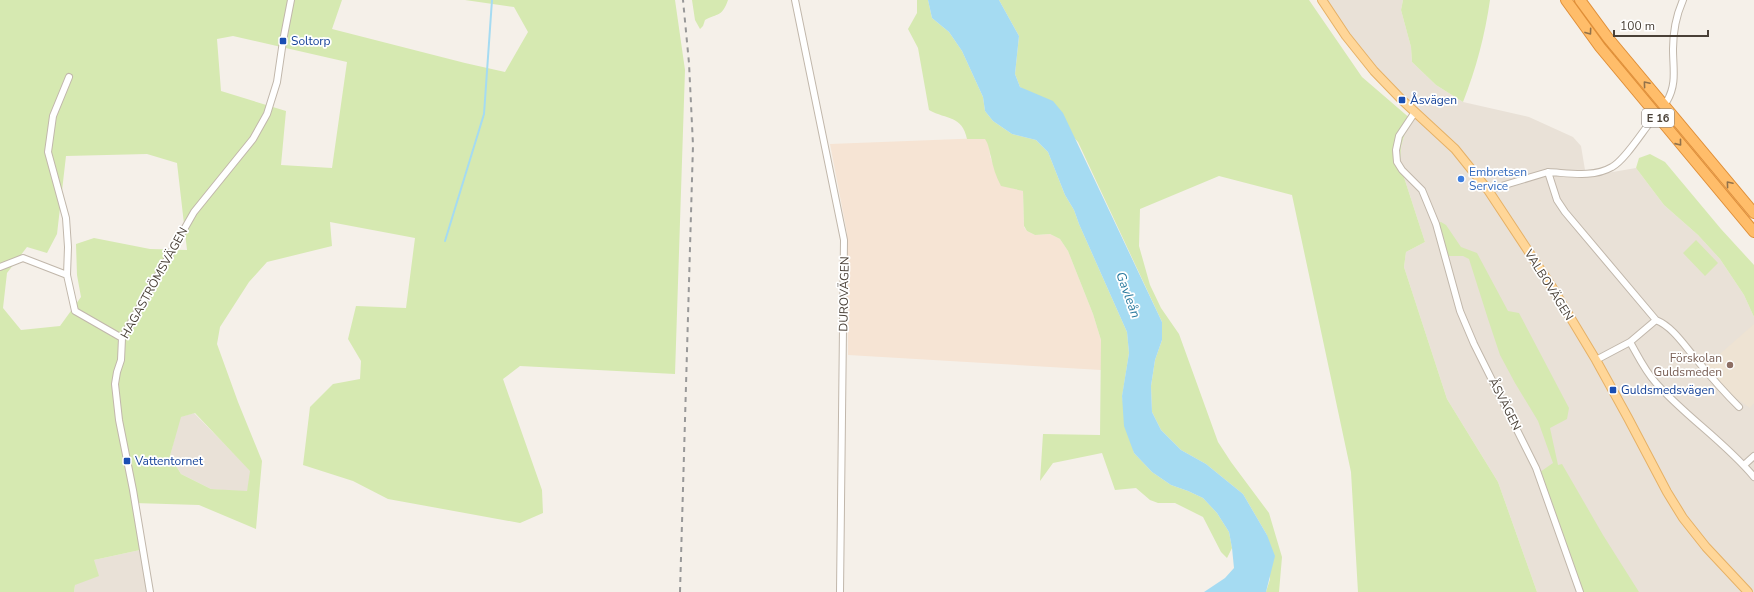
<svg xmlns="http://www.w3.org/2000/svg" width="1754" height="592" font-family="'Nunito Sans',sans-serif">
	<style>
		.residential { fill: #e9e1d7 }
		.commercial { fill: #f6e4d4 }
		.education { fill: #eee3d3 }
		.green { fill: #d6e9b1; fill-rule: evenodd }
		.water { fill: #a5dbf2 }
		.lines { fill: none; stroke-linecap: round; stroke-linejoin: round }
		.stream { stroke: #a5dbf2; stroke-width: 2 }
		.minor-casing { stroke: #c1b7ab; stroke-width: 8 }
		.major-casing { stroke: #e6b166; stroke-width: 10 }
		.highway-casing { stroke: #e08f38; stroke-width: 12 }
		.minor { stroke: #fff; stroke-width: 6 }
		.major { stroke: #ffd698; stroke-width: 8 }
		.highway { stroke: #ffbd6a; stroke-width: 10 }
		.rail { stroke: #989898; stroke-width: 2; stroke-dasharray: 5 5; stroke-linecap: butt }
		.oneway { stroke: #92724b }
		.transit-dot { fill: #1a4fb4; stroke: #fff; stroke-width: 1.5 }
		.shop-dot { fill: #3f7fe0; stroke: #fff; stroke-width: 1.5 }
		.education-dot { fill: #8d6e63; stroke: #fff; stroke-width: 1.5 }
		.labels { text-anchor: middle; dominant-baseline: central; stroke-width: 3.5; stroke-linejoin: round; paint-order: stroke }
		.shield { fill: #fff; stroke: #807973; stroke-width: 1 }
		.shield-label { font-size: 11px; font-weight: bold; fill: #494037 }
		.transit-label { font-size: 12px; fill: #164399; stroke: #fff; text-anchor: start }
		.shop-label { font-size: 12px; fill: #366cbe; stroke: #fff; text-anchor: start }
		.street-label { font-size: 12px; fill: #494037; stroke: #fff }
		.education-label { font-size: 12px; fill: #785e54; stroke: #fff; text-anchor: end }
		.water-label { font-size: 13px; font-style: italic; fill: #2a7a9e; stroke: #fff }
	</style>
	<rect width="100%" height="100%" fill="#f5f0e9"/>
	<path class="residential" d="M 1324,0 L 1403,0 L 1401,10 L 1411,47 L 1412,62 L 1436,85 L 1463,102 L 1529,117 L 1573,137 L 1581,146 L 1585,170 L 1595,175 L 1636,168 L 1664,205 L 1698,235 L 1720,259 L 1744,295 L 1754,317 L 1754,592 L 1537,592 L 1498,482 L 1447,399 L 1404,267 L 1406,252 L 1425,242 L 1400,165 L 1401,147 L 1405,133 L 1418,112 L 1359,51 Z
		M 194,413 L 251,471 L 247,492 L 211,489 L 181,474 L 170,456 L 180,417 Z
		M 140,550 L 148,592 L 74,592 L 75,585 L 94,560 Z"/>
	<path class="commercial" d="M 985,138 L 989,145 L 990,156 L 1001,185 L 1023,191 L 1024,227 L 1027,231 L 1035,235 L 1050,234 L 1060,239 L 1068,251 L 1093,314 L 1101,340 L 1101,370 L 848,355 L 847,233 L 830,144 Z"/>
	<path class="education" d="M 1754,324 L 1754,403 L 1750,408 L 1733,396 L 1705,367 Z"/>
	<path class="green" d="M 0,0 L 342,0 L 332,29 L 465,63 L 505,72 L 528,32 L 514,7 L 465,0 L 675,0 L 685,70 L 675,374 L 520,366 L 503,379 L 542,490 L 543,513 L 520,523 L 388,499 L 353,481 L 303,465 L 310,407 L 333,384 L 360,379 L 361,361 L 348,339 L 356,306 L 406,308 L 415,238 L 330,222 L 332,246 L 267,262 L 249,282 L 220,327 L 217,344 L 238,402 L 262,461 L 256,529 L 199,505 L 134,503 L 140,550 L 94,560 L 99,576 L 75,585 L 74,592 L 0,592 ZM 233,36 L 347,62 L 332,168 L 281,165 L 286,111 L 221,91 L 217,39 ZM 147,154 L 177,163 L 187,250 L 150,249 L 94,238 L 76,244 L 77,275 L 81,297 L 60,326 L 21,330 L 3,308 L 7,273 L 27,247 L 47,253 L 57,234 L 66,156 ZM 195,413 L 250,471 L 247,491 L 211,489 L 181,474 L 170,456 L 181,417 Z
		M 692,0 L 728,0 C 722,17 718,13 705,20 L 703,26 L 700,29 L 695,20 Z
		M 917,0 L 928,0 L 932,18 L 949,32 L 962,51 L 983,97 L 985,111 L 993,121 L 1012,134 L 1036,140 L 1048,152 L 1065,195 L 1074,210 L 1079,224 L 1127,332 L 1129,353 L 1122,397 L 1134,453 L 1152,472 L 1171,485 L 1188,491 L 1203,498 L 1217,513 L 1229,532 L 1232,548 L 1227,558 L 1221,552 L 1203,517 L 1175,503 L 1158,503 L 1150,500 L 1136,488 L 1115,490 L 1102,453 L 1053,463 L 1040,481 L 1043,434 L 1100,435 L 1101,340 L 1093,314 L 1068,251 L 1060,239 L 1050,234 L 1035,235 L 1027,231 L 1024,226 L 1023,191 L 1001,186 C 996,177 993,167 991,157 C 989,150 989,145 985,139 L 967,139 C 962,115 947,120 929,110 L 918,48 L 908,29 L 917,13 Z
		M 999,0 L 1309,0 L 1362,77 L 1412,120 L 1405,133 L 1401,147 L 1400,165 L 1425,242 L 1406,252 L 1404,267 L 1447,399 L 1498,482 L 1537,592 L 1358,592 L 1351,472 L 1292,195 L 1219,176 L 1140,209 L 1139,246 L 1150,285 L 1161,308 L 1179,334 L 1218,442 L 1231,462 L 1269,513 L 1282,557 L 1279,592 L 1266,592 L 1270,579 L 1267,535 L 1243,494 L 1206,464 L 1181,450 L 1161,430 L 1152,412 L 1151,386 L 1155,360 L 1162,340 L 1162,322 L 1078,142 L 1034,95 L 1020,87 L 1015,74 L 1019,36 Z
		M 1403,0 L 1490,0 C 1485,35 1476,69 1463,102 L 1436,85 L 1412,62 L 1411,47 L 1401,10 Z
		M 1650,154 L 1665,162 L 1721,229 L 1754,265 L 1754,317 L 1744,295 L 1720,259 L 1698,235 L 1664,205 L 1636,168 L 1639,158 Z
		M 1441,222 L 1446,225 L 1461,247 L 1477,253 L 1508,311 L 1519,313 L 1569,408 L 1567,419 L 1550,428 L 1558,465 L 1562,464 L 1603,535 L 1639,592 L 1583,592 L 1540,472 L 1553,463 L 1538,421 L 1515,383 L 1500,355 L 1488,319 L 1469,259 L 1463,256 L 1446,256 L 1437,223 Z
		M 1696,240 L 1718,263 L 1705,276 L 1683,253 Z"/>
	<path class="water" d="M 928,0 L 999,0 L 1019,36 L 1015,74 L 1020,87 L 1053,101 L 1063,113 L 1162,322 L 1162,340 L 1155,360 L 1151,386 L 1152,412 L 1161,430 L 1181,450 L 1206,464 L 1243,494 L 1267,535 L 1275,556 L 1266,592 L 1204,592 L 1225,578 L 1234,568 L 1232,548 L 1229,532 L 1217,513 L 1203,498 L 1188,491 L 1171,485 L 1152,472 L 1134,453 L 1124,426 L 1122,396 L 1129,353 L 1127,332 L 1079,224 L 1074,210 L 1065,195 L 1048,152 L 1036,140 L 1012,134 L 993,121 L 985,111 L 983,97 L 962,51 L 949,32 L 932,18 Z"/>
	<g class="lines">
		<path class="stream" d="M 445,241 L 484,114 L 492,0"/>
		<defs>
			<path id="minor" d="M 795,0 L 844,240 L 840,592
				M 69,77 L 53,116 L 48,152 L 66,218 L 68,247 L 67,275 L 75,311 L 122,338
				M 1667,101 C 1677,84 1673,68 1673,49 C 1673,32 1676,16 1683,0
				M 1415,112 L 1399,136 L 1396,150 L 1397,162 L 1402,170 L 1422,190 L 1436,224 L 1460,311 L 1474,344 L 1536,468 L 1580,592
				M 1548,172 C 1569,173 1593,178 1612,167 C 1625,160 1642,132 1652,120
				M 1488,190 L 1548,172 L 1557,200 L 1565,212 L 1656,320 L 1630,342 L 1596,360
				M 0,267 L 23,258 L 67,275
				M 1656,320 C 1673,327 1684,345 1696,359 C 1710,376 1724,392 1739,407
				M 1630,342 C 1638,356 1645,371 1656,383 C 1686,417 1724,441 1754,477
				M 1744,465 L 1754,456
				M 150,592 L 133,490 L 119,420 L 115,384 L 117,372 L 121,360 L 122,338 L 194,212 L 253,139 L 267,114 L 277,82 L 283,41 L 291,0"/>
			<path id="major" d="M 1322,0 L 1346,36 L 1374,71 L 1402,100 L 1455,149 L 1488,190 L 1552,287 L 1596,360 L 1628,418 L 1667,492 L 1683,518 L 1706,547 L 1748,592"/>
			<path id="highway" d="M 1566,0 L 1600,47 L 1754,232
				M 1580,0 L 1608,38 L 1754,213"/>
		</defs>
		<use href="#minor" class="minor-casing"/>
		<use href="#major" class="major-casing"/>
		<use href="#highway" class="highway-casing"/>
		<use href="#minor" class="minor"/>
		<use href="#major" class="major"/>
		<use href="#highway" class="highway"/>
		<path class="rail" d="M 680,592 L 693,145 L 689,63 L 683,0"/>
	</g>
	<defs><path id="oneway-chevron" d="M-2-3.5L2.5 0L-2 3.5" fill="none" stroke-width="1.6" stroke-linecap="round" stroke-linejoin="round"/></defs>
	<g class="oneway">
		<use href="#oneway-chevron" transform="translate(1589 32) rotate(54)"/>
		<use href="#oneway-chevron" transform="translate(1646 84) rotate(-130)"/>
		<use href="#oneway-chevron" transform="translate(1679 143) rotate(51)"/>
		<use href="#oneway-chevron" transform="translate(1729 184) rotate(-130)"/>
	</g>
	<g class="transit-dot">
		<rect x="279" y="37" width="8" height="8" rx="2"/>
		<rect x="1398" y="96" width="8" height="8" rx="2"/>
		<rect x="1609" y="386" width="8" height="8" rx="2"/>
		<rect x="123" y="457" width="8" height="8" rx="2"/>
	</g>
	<circle class="shop-dot" cx="1461" cy="179" r="4"/>
	<circle class="education-dot" cx="1730" cy="365" r="4"/>
	<g class="labels">
		<rect class="shield" x="1642" y="109" width="32" height="18" rx="3"/>
		<g class="shield-label">
			<text x="1658" y="118">E 16</text>
		</g>
		<g class="transit-label">
			<text x="291" y="41">Soltorp</text>
			<text x="1410" y="100">Åsvägen</text>
			<text x="1621" y="390">Guldsmedsvägen</text>
			<text x="135" y="461">Vattentornet</text>
		</g>
		<g class="shop-label">
			<text x="1469" y="172">Embretsen<tspan x="1469" dy="14">Service</tspan></text>
		</g>
		<g class="street-label">
			<text transform="translate(154 283) rotate(-61)">HAGASTRÖMSVÄGEN</text>
			<text transform="translate(1549 285) rotate(58)">VALBOVÄGEN</text>
			<text transform="translate(844 294) rotate(-89)">DUROVÄGEN</text>
			<text transform="translate(1505 404) rotate(63)">ÅSVÄGEN</text>
		</g>
		<g class="education-label">
			<text x="1722" y="358">Förskolan<tspan x="1722" dy="14">Guldsmeden</tspan></text>
		</g>
		<g class="water-label">
			<text transform="translate(1128 295) rotate(70)">Gavleån</text>
		</g>
	</g>
	<path d="M1614 30v6h94v-6" fill="none" stroke="#494037" stroke-width="2"/>
	<text x="1620" y="30" font-size="12" fill="#494037" stroke="#ffffff" stroke-width="3" paint-order="stroke">100 m</text>
</svg>
